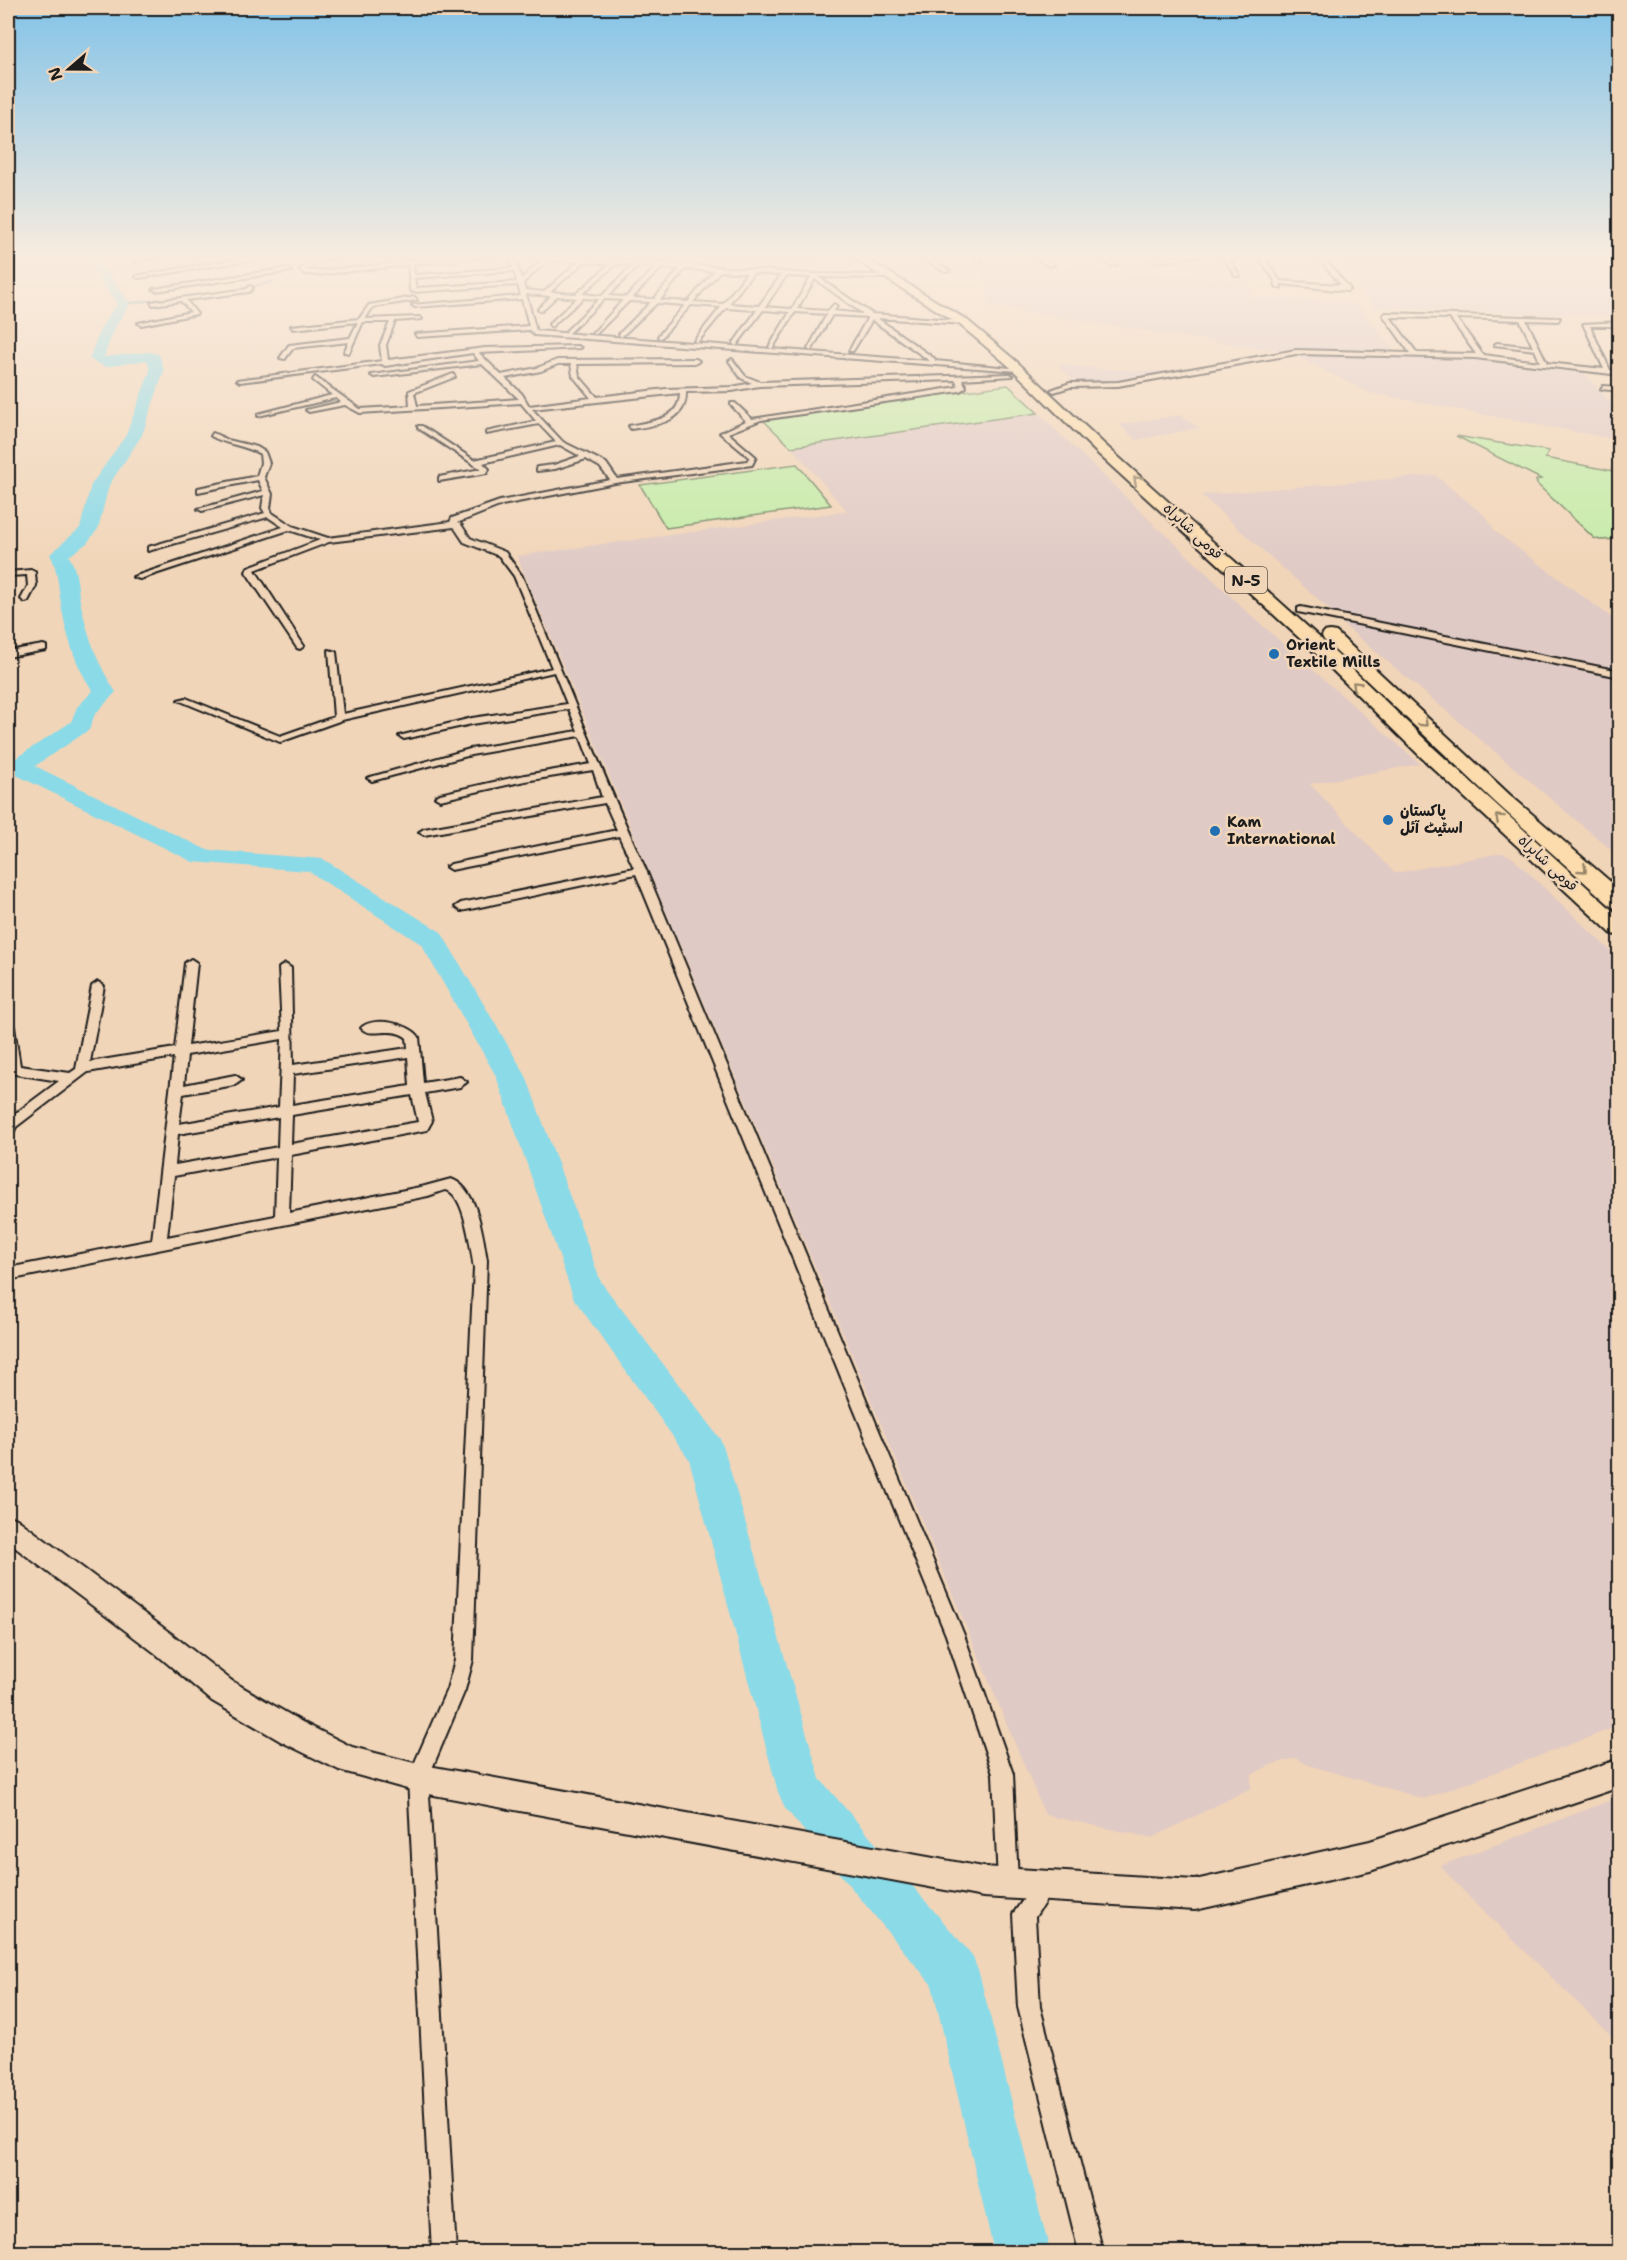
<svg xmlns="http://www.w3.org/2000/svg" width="1627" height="2260" font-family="'Shantell Sans','Playpen Sans Arabic',sans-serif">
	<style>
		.built { fill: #e0cac5 }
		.green { fill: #c3eca7; stroke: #708462; stroke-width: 1.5 }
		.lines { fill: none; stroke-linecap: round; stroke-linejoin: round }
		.stream { stroke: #5f8e96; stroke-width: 2 }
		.river { fill: #8bdae8; fill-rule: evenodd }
		.street-casing { stroke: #1c1c1c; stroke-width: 4 }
		.secondary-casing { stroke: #1c1c1c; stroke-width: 4 }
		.highway-casing { stroke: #1c1c1c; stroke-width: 4 }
		.street { fill: #f1d5b8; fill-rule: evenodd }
		.secondary { fill: #f1d5b8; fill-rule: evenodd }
		.highway { fill: #fcdcac; fill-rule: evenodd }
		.oneway { stroke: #97866b }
		.poi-dot { fill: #1f6fb2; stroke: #f1d5b8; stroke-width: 2 }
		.labels { text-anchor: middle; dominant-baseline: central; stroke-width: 5; stroke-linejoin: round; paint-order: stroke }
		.far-street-label { font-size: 15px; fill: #1c1c1c; stroke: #f1d5b8 }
		.far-poi-label { font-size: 15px; font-weight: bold; fill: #1c1c1c; stroke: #f1d5b8; text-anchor: start }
		.shield { fill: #f1d5b8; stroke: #5c544b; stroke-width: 1.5 }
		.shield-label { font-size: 16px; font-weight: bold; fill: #1c1c1c }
	</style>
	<rect width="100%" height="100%" fill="#f1d5b8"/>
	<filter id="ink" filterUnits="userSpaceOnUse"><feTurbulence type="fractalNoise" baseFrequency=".0167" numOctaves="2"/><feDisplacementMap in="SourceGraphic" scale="12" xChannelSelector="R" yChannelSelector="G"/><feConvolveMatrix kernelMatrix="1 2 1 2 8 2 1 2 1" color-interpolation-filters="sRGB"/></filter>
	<g filter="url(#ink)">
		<path class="built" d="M 577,255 L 811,255 L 820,262 L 804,273 L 578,257 Z
			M 1330,255 L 1619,255 L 1619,317 L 1375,308 Z
			M 979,261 L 1253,281 L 1250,296 L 1355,302 L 1395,352 L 1280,350 L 1249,347 L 987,306 L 988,296 Z
			M 1301,353 L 1477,357 L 1581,370 L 1613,405 L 1619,417 L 1619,440 L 1370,393 L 1295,356 Z
			M 1057,364 L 1102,369 L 1174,372 L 1120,381 L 1084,383 L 1071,378 Z
			M 1038,413 L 1155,525 L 1153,527 L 1161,530 L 1244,609 L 1420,764 L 1310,784 L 1395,873 L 1502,853 L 1512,857 L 1619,959 L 1619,1726 L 1424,1799 L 1308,1765 L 1296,1758 L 1271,1765 L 1251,1775 L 1251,1788 L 1152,1838 L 1045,1815 L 517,556 L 847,511 L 791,447 Z
			M 1179,415 L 1199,428 L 1136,440 L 1120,425 Z
			M 1435,475 L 1484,515 L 1496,532 L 1619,623 L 1619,671 L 1332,612 L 1201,495 Z
			M 1338,620 L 1619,678 L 1619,857 L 1615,853 Z
			M 1619,1797 L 1619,2043 L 1468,1896 L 1440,1866 Z"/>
		<path class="green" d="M 1008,385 L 1038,413 L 791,447 L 762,419 Z
			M 1456,436 L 1549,451 L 1545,458 L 1619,472 L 1619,539 L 1600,540 L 1594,538 L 1537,484 L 1536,480 L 1541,479 Z
			M 797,464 L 831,505 L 666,528 L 640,485 Z"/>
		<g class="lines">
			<path class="stream" d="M 124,304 L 243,289 L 272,282"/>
			<path class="river" d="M 84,255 L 96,255 L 130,304 L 115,327 L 104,357 L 148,352 L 158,354 L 160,357 L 164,371 L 142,435 L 109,485 L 98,529 L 87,543 L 69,556 C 78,571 77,588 81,605 C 88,636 98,666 116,692 L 95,714 L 89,730 L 35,766 L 207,850 L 323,859 L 441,932 L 526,1076 L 601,1282 L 720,1439 L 725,1452 L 820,1779 L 972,1955 L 979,1973 L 1050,2252 L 994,2252 L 932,1985 L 785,1808 L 778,1792 L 689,1459 L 574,1299 L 496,1076 L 421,944 L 308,871 L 193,862 L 10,772 L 8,769 L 10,762 L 71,722 L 77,707 L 93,691 C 75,666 66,634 61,604 C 58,586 58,570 50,554 L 80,528 L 91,485 L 126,435 L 150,371 L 147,360 L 105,367 L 89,359 L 101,327 L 117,304 Z"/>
			<defs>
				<path id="street" d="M 130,255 L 121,258 L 118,256 L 119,255 Z
					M 157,255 L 172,255 L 137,262 L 134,260 Z
					M 335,255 L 344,255 L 318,263 L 306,270 L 317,271 L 401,263 L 370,255 L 381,255 L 410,261 L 503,255 L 413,264 L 414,275 L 513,268 L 510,255 L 515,255 L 521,279 L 544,258 L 523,255 L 552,255 L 812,274 L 888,275 L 890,278 L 818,277 L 872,314 L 965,321 L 963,324 L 877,318 L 935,359 L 935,361 L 1021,369 L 1018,371 L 534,335 L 530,330 L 417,337 L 415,334 L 529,326 L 522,299 L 415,307 L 412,305 L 521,296 L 518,285 L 413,292 L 410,290 L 408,265 L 317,275 L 305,274 L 299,270 L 314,261 ZM 548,260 L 578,262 L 544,292 L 525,290 L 523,283 ZM 584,262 L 610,264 L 576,294 L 550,292 ZM 616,264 L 633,265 L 602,296 L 582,294 ZM 638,266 L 656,267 L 626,297 L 608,296 ZM 662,267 L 680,269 L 654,299 L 632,298 ZM 685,269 L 714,271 L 688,302 L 660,300 ZM 514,271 L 517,282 L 416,288 L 414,278 ZM 720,271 L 747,273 L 723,304 L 693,302 ZM 753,273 L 781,275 L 759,306 L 729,304 ZM 786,276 L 811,277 L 792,309 L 765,307 ZM 815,279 L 863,314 L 834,311 L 837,306 L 834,304 L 828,311 L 797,309 ZM 526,294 L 551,296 L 538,309 L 541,311 L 557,296 L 577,298 L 549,324 L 551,327 L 583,298 L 599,299 L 566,331 L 568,334 L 604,299 L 623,300 L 592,334 L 596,334 L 629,301 L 651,302 L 619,334 L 621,337 L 657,303 L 685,305 L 658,336 L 660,339 L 691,305 L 721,307 L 694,341 L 697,343 L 726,308 L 757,310 L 733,344 L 736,346 L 763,310 L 790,312 L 769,347 L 772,349 L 795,312 L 827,314 L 808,349 L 811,351 L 832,315 L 868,317 L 849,351 L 853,351 L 872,320 L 930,361 L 536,331 Z
					M 918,255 L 924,255 L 950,271 L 945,272 Z
					M 970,255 L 976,255 L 982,260 L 977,261 Z
					M 1030,255 L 1037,255 L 1054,265 L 1049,266 Z
					M 1093,255 L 1100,255 L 1117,265 L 1112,266 Z
					M 1140,255 L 1158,258 L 1204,255 L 1158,262 Z
					M 1221,255 L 1226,255 L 1240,276 L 1236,276 Z
					M 1257,255 L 1262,255 L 1280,281 L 1341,285 L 1316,255 L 1321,255 L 1350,289 L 1347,291 L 1281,284 L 1281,288 L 1277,288 L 1274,279 Z
					M 251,257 L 253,260 L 138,278 L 135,276 Z
					M 289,268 L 291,271 L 156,291 L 153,289 Z
					M 250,286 L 253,288 L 249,292 L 186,300 L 197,314 L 141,325 L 138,323 L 191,312 L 181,301 L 153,305 L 151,302 L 247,289 Z
					M 415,297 L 417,300 L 373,307 L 365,319 L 419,317 L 422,319 L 395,321 L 386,345 L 388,360 L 485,348 L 578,346 L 581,348 L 479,353 L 501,375 L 537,368 L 557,360 L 696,359 L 699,361 L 696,363 L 577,364 L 579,376 L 597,397 L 666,389 L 732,387 L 752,383 L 741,378 L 729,361 L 732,359 L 745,376 L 760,382 L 1010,374 L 1013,376 L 962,379 L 966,387 L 960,391 L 761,420 L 728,433 L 756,457 L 752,465 L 615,483 L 502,505 L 457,523 L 460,523 L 470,538 L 505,552 L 522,576 C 563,674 602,774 646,870 L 964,1635 L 1013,1774 L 1018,1883 L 1015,1890 L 1008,1893 L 1001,1890 L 998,1883 L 993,1774 L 946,1635 L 636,874 L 461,911 L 455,907 L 461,903 L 634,868 L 619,836 L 451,870 L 446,867 L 451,864 L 617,830 L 605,803 L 424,835 L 419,832 L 424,829 L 602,797 L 593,770 L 525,781 L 440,800 L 435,797 L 440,794 L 525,775 L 591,764 L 580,736 L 471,755 L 372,781 L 367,778 L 470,749 L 578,731 L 569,709 L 472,724 L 404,739 L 399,736 L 472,718 L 567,704 L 554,672 L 342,720 L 280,742 L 178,700 L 186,698 L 280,736 L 334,717 L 329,650 L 336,652 L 343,714 L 552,668 L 514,576 L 499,556 L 464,542 L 454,527 L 329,542 L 255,570 L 304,646 L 300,649 L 297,648 L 246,572 L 248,567 L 320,540 L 289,530 L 140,579 L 133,577 L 283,527 L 268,517 L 148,551 L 148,547 L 265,513 L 262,508 L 264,495 L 202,511 L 198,509 L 263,491 L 258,480 L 198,492 L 198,488 L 257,476 L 261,463 L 260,454 C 245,445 226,445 211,436 L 213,433 L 228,440 L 257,447 L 265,452 L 269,463 L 264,477 L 272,494 L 270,508 L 272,513 L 292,526 L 328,538 L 450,522 L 452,518 L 500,501 L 610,480 L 600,467 L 586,459 L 555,469 L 537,471 L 537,467 L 554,465 L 580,456 L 560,445 L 483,463 L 489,469 L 487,473 L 439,481 L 439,477 L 481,469 L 418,428 L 418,426 L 422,426 L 474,460 L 556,442 L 539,424 L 486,434 L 486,432 L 536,421 L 521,403 L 360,413 L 345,405 L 309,412 L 306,410 L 341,402 L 336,398 L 258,416 L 258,414 L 332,395 L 313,380 L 315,377 L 360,409 L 410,406 L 409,391 L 453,374 L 455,377 L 414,393 L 417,406 L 519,399 L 482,364 L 374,377 L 371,375 L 479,361 L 473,353 L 385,366 L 382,364 L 240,382 L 237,380 L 382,361 L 380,345 L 390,322 L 363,322 L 349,353 L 344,352 L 349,342 L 293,348 L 285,359 L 280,358 L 289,345 L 350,338 L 358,322 L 293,329 L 291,326 L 359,319 L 369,305 ZM 558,364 L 571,364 L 573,376 L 591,398 L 529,406 L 522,394 L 505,378 L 541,371 ZM 956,380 L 958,387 L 752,419 L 735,403 L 731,403 L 731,405 L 746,421 L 720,433 L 750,458 L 747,461 L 617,479 L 606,463 L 563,442 L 532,409 L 680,393 C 680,421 650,421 629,426 L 631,429 C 655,425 687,423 686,392 L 732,391 L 759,386 Z
					M 1386,313 L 1560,318 L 1558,321 L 1526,320 L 1547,363 L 1604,369 L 1583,324 L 1620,322 L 1620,326 L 1590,326 L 1610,370 L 1620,371 L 1620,375 L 1475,358 L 1296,354 L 1118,386 L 1070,387 L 1054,392 L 1051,390 L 1070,383 L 1118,382 L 1296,350 L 1410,353 L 1383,315 ZM 1390,317 L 1450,318 L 1476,354 L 1417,353 ZM 1456,318 L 1520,320 L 1533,347 L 1497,343 L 1494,345 L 1535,350 L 1540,362 L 1483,355 Z
					M 1603,386 L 1620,387 L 1620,391 L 1601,389 Z
					M 31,570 L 35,572 L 36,586 L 28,601 L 25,602 L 21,599 L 28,586 L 27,575 L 8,576 L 8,572 Z
					M 1616,573 L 1620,573 L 1620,577 L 1616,577 Z
					M 1301,607 L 1620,671 L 1620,677 L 1298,612 L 1298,608 Z
					M 43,645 L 46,646 L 46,650 L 8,657 L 8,651 Z
					M 191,959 L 197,963 L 188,1046 L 282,1031 L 279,968 L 285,964 L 291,968 L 293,1065 L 408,1048 L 407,1038 C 392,1025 371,1039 361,1028 C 372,1016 410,1023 419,1037 L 423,1083 L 460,1077 L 467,1082 L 460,1087 L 425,1093 L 432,1121 L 427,1130 L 291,1155 L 289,1213 L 425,1186 L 451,1179 C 477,1187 483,1236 487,1260 L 473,1660 L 465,1690 L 428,1778 L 456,2252 L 432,2252 L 408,1778 L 447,1689 L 455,1660 L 474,1268 C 471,1251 465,1192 445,1190 L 428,1196 L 8,1280 L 8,1268 L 152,1240 L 174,1057 L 88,1072 L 16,1127 L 13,1133 L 8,1134 L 8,1119 L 59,1081 L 9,1073 L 8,1070 L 8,1023 L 14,1027 L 20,1066 L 70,1073 L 76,1069 L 92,986 L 98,982 L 104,986 L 90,1062 L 175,1048 L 185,963 ZM 282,1039 L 279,1107 L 179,1124 L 183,1094 L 235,1085 L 242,1080 L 235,1075 L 184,1085 L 187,1055 ZM 408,1057 L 410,1086 L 292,1105 L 293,1074 ZM 412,1095 L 418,1122 L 291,1144 L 292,1115 ZM 279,1117 L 278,1147 L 175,1165 L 178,1134 ZM 277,1157 L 275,1216 L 167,1237 L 174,1176 Z
					M 1045,1876 L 1052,1879 L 1055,1886 L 1035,1917 L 1040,2007 L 1103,2252 L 1079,2252 L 1018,2007 L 1013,1914 L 1038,1879 Z"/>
				<path id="secondary" d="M 8,1515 L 17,1519 L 173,1635 L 232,1681 L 302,1722 L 352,1747 L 418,1764 L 983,1867 L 1195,1880 L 1370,1841 L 1620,1759 L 1620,1787 L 1370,1871 L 1195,1910 L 983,1897 L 418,1792 L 339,1770 L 282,1742 L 212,1701 L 155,1653 L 8,1542 Z"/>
				<path id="highway" d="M 848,255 L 860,255 L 967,320 L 1017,362 L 1105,445 L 1320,638 L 1436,750 L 1620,917 L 1620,936 L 1612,934 L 1422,758 L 1308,646 L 1095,451 L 1009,366 L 959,324 Z
					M 1330,631 L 1336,632 L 1510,795 L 1620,890 L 1620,909 L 1612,907 L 1496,803 L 1324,640 L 1322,636 L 1324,632 Z"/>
			</defs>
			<use href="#street" class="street-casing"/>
			<use href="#secondary" class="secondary-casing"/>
			<use href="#highway" class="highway-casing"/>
			<use href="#street" class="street"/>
			<use href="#secondary" class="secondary"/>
			<use href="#highway" class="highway"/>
		</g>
		<defs><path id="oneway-chevron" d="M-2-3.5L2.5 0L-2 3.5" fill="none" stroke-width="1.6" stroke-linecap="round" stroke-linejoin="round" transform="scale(1.5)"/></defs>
		<g class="oneway">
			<use href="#oneway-chevron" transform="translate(1137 480) rotate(-139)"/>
			<use href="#oneway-chevron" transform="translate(1356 685) rotate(-135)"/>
			<use href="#oneway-chevron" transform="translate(1424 723) rotate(44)"/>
			<use href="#oneway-chevron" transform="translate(1499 818) rotate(-138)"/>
			<use href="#oneway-chevron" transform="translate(1583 869) rotate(41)"/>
		</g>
	</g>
	<linearGradient id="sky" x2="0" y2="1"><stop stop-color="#83c3e8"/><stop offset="0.45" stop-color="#f9ecdf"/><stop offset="1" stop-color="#f9ecdf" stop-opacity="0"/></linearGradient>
	<rect width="1627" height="572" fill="url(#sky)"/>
	<g class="poi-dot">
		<circle cx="1274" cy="654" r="6"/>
		<circle cx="1388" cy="820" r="6"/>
		<circle cx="1215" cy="831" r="6"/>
	</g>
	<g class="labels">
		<g class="far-street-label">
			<text transform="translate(1193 531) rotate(43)">قومی شاہراہ</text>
			<text transform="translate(1548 863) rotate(43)">قومی شاہراہ</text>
		</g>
		<g class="far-poi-label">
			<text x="1286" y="645">Orient<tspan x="1286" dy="17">Textile Mills</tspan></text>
			<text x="1400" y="811">پاکستان<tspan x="1400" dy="17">اسٹیٹ آئل</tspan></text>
			<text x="1227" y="822">Kam<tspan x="1227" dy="17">International</tspan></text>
		</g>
		<rect class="shield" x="1225" y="567" width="42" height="26" rx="4.5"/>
		<g class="shield-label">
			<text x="1246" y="580">N-5</text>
		</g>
	</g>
	<rect width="1627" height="2260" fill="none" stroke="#f1d5b8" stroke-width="30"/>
	<rect x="15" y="15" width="1597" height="2230" fill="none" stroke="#1c1c1c" stroke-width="2" filter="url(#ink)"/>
	<g transform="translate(69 69) rotate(250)" stroke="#f1d5b8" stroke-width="4.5" paint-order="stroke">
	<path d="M0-4.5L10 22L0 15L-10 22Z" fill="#1c1c1c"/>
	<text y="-9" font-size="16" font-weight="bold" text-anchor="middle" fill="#1c1c1c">N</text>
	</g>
</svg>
